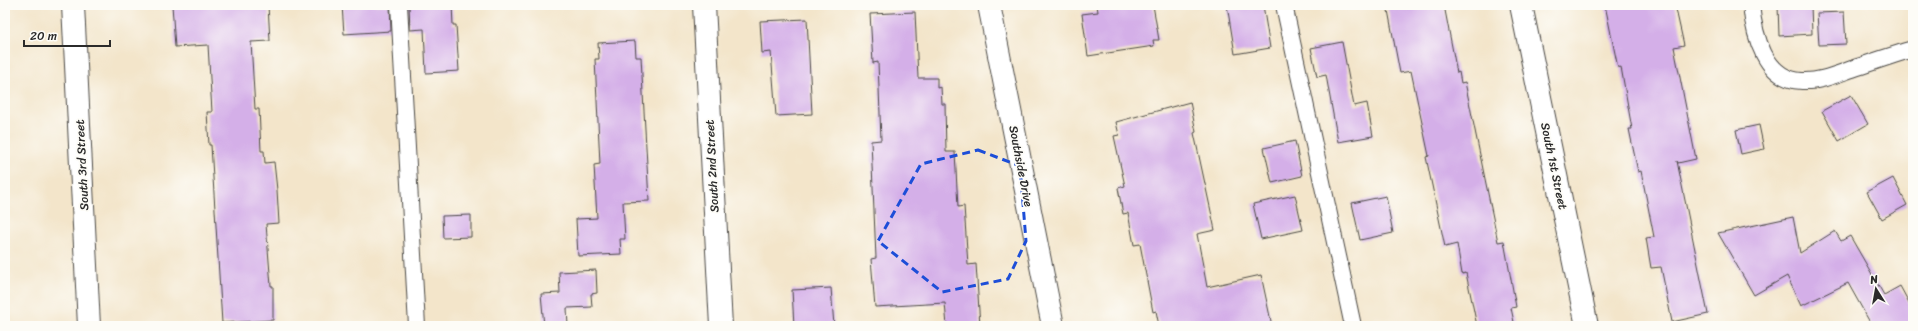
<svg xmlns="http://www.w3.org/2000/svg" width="1918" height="331" font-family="Sriracha,sans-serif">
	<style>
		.building { fill: #d4afe8 }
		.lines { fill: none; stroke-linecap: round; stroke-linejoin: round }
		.service-casing { stroke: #494743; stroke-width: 18 }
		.minor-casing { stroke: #494743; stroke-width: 24 }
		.tertiary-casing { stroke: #494743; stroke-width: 24 }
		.secondary-casing { stroke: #494743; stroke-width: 24 }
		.service { stroke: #fff; stroke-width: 16 }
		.minor { stroke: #fff; stroke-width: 22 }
		.tertiary { stroke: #fff; stroke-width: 22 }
		.secondary { stroke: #fff; stroke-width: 22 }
		.marked { fill: none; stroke: #1d4ed8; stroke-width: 3; stroke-dasharray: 8 5; stroke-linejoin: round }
		.labels { text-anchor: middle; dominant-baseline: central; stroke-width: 3.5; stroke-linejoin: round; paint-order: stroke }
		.street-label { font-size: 12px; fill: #2b2b2b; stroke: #fdfcf7 }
	</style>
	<rect width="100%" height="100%" fill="#fdfcf7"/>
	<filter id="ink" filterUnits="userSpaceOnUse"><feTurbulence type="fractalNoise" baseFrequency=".025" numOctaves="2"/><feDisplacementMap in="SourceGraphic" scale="8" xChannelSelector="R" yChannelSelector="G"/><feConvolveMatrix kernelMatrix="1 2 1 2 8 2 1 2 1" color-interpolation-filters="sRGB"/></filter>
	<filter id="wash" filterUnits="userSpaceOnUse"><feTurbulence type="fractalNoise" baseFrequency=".012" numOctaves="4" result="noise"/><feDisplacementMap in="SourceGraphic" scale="16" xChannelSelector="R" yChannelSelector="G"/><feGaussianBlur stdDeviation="0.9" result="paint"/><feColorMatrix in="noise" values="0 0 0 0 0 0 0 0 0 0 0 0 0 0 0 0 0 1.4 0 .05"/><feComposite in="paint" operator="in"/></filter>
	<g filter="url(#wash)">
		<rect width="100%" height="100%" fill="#f3e5ca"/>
		<g id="blocks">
			<path class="building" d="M 172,5 L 268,5 L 270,41 L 251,42 L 255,109 L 259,109 L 261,151 L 264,151 L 265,163 L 274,162 L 277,190 L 279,223 L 266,224 L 271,286 L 273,286 L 273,320 L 222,323 L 211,145 L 209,145 L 207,112 L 212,112 L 208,45 L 175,47 Z
				M 342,5 L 390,5 L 391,31 L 344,34 Z
				M 409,5 L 452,5 L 453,25 L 456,25 L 459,71 L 426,73 L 424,29 L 410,30 Z
				M 1097,5 L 1153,5 L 1159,40 L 1153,40 L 1154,46 L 1088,56 L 1082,14 L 1098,12 Z
				M 1227,5 L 1263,5 L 1270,48 L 1235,54 Z
				M 1387,5 L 1444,5 L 1457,73 L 1459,72 L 1461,83 L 1465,82 L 1498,242 L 1504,241 L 1516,307 L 1511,308 L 1514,322 L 1494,326 L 1477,326 L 1466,273 L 1462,274 L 1457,244 L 1445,247 L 1426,157 L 1429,156 L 1411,71 L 1400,73 Z
				M 1605,5 L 1675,5 L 1684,45 L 1674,47 L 1696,159 L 1678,163 L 1677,161 L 1708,314 L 1672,322 L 1661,267 L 1651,268 L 1646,238 L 1654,237 L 1641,171 L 1638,172 L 1629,129 L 1632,129 L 1621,67 L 1618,68 Z
				M 1778,5 L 1811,5 L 1812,34 L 1779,36 Z
				M 915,12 L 918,78 L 937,78 L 937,88 L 941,87 L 942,104 L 945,104 L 946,152 L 955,152 L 958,207 L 964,206 L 968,265 L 976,264 L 980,326 L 947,326 L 945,303 L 875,307 L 871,259 L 876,258 L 871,141 L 881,140 L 878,62 L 873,63 L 870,14 Z
				M 1844,12 L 1846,44 L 1819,45 L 1817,13 Z
				M 807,19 L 812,114 L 776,116 L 771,52 L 762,53 L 760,21 Z
				M 635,41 L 636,57 L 641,57 L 649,201 L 623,202 L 625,239 L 620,239 L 621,254 L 578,256 L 576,219 L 597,218 L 594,165 L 600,164 L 595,59 L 599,59 L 598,43 Z
				M 1342,42 L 1354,106 L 1367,103 L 1373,136 L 1338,142 L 1326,75 L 1317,77 L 1311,48 Z
				M 1851,95 L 1868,124 L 1839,141 L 1822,111 Z
				M 1190,102 L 1196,132 L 1194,133 L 1215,230 L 1197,234 L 1207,287 L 1261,275 L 1272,326 L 1159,326 L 1156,311 L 1153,312 L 1140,244 L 1134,245 L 1128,213 L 1123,214 L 1118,188 L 1125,186 L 1114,136 L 1119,135 L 1116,122 Z
				M 1759,125 L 1764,149 L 1741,154 L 1736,130 Z
				M 1295,141 L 1302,176 L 1272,183 L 1264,148 Z
				M 1893,178 L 1907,205 L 1882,219 L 1867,192 Z
				M 1295,195 L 1303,230 L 1261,239 L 1253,204 Z
				M 1386,196 L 1393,233 L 1360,240 L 1352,203 Z
				M 471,215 L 471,237 L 443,238 L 442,216 Z
				M 1793,217 L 1800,253 L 1835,231 L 1841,241 L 1850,236 L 1884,295 L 1900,286 L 1913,310 L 1913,326 L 1872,326 L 1848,283 L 1801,306 L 1787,276 L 1754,295 L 1718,233 Z
				M 596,270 L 597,293 L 591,294 L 592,307 L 567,308 L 568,326 L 544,326 L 541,294 L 560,293 L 559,272 Z
				M 831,288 L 834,326 L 794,326 L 792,290 Z"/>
		</g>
	</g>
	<g filter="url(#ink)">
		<use href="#blocks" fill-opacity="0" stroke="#494743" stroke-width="1"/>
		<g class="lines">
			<defs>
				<path id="service" d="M 399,5 L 417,326
					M 1284,5 L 1353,326
					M 1751,5 C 1754,35 1765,80 1802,81 C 1818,82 1835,75 1849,70 C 1870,63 1892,55 1913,49"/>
				<path id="minor" d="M 704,5 L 721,326
					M 1521,5 L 1587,326"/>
				<path id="tertiary" d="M 73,5 L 89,326"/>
				<path id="secondary" d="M 989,5 L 1053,326"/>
			</defs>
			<use href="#service" class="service-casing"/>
			<use href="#minor" class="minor-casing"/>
			<use href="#tertiary" class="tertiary-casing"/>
			<use href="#secondary" class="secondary-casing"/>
			<use href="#service" class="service"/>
			<use href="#minor" class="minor"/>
			<use href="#tertiary" class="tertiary"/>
			<use href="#secondary" class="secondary"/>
		</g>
	</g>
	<path class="marked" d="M 978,150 L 1020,166 L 1026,241 L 1008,279 L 942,292 L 878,241 L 921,164 Z"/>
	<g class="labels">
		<g class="street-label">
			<text transform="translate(82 165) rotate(-93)">South 3rd Street</text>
			<text transform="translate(712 166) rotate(-93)">South 2nd Street</text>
			<text transform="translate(1021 166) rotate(79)">Southside Drive</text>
			<text transform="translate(1554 166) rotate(78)">South 1st Street</text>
		</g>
	</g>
	<rect width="1918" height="331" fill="none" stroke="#fdfcf7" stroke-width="20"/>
	<g transform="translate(1876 289) rotate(349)" stroke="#fdfcf7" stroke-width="3" paint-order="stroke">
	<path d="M0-3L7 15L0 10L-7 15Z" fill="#2b2b2b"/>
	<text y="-6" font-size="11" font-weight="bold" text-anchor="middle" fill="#2b2b2b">N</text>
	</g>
	<path d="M24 40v6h86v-6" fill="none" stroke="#2b2b2b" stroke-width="2"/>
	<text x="30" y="40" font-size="12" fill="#2b2b2b" stroke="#fdfcf7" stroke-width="3" paint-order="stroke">20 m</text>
</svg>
